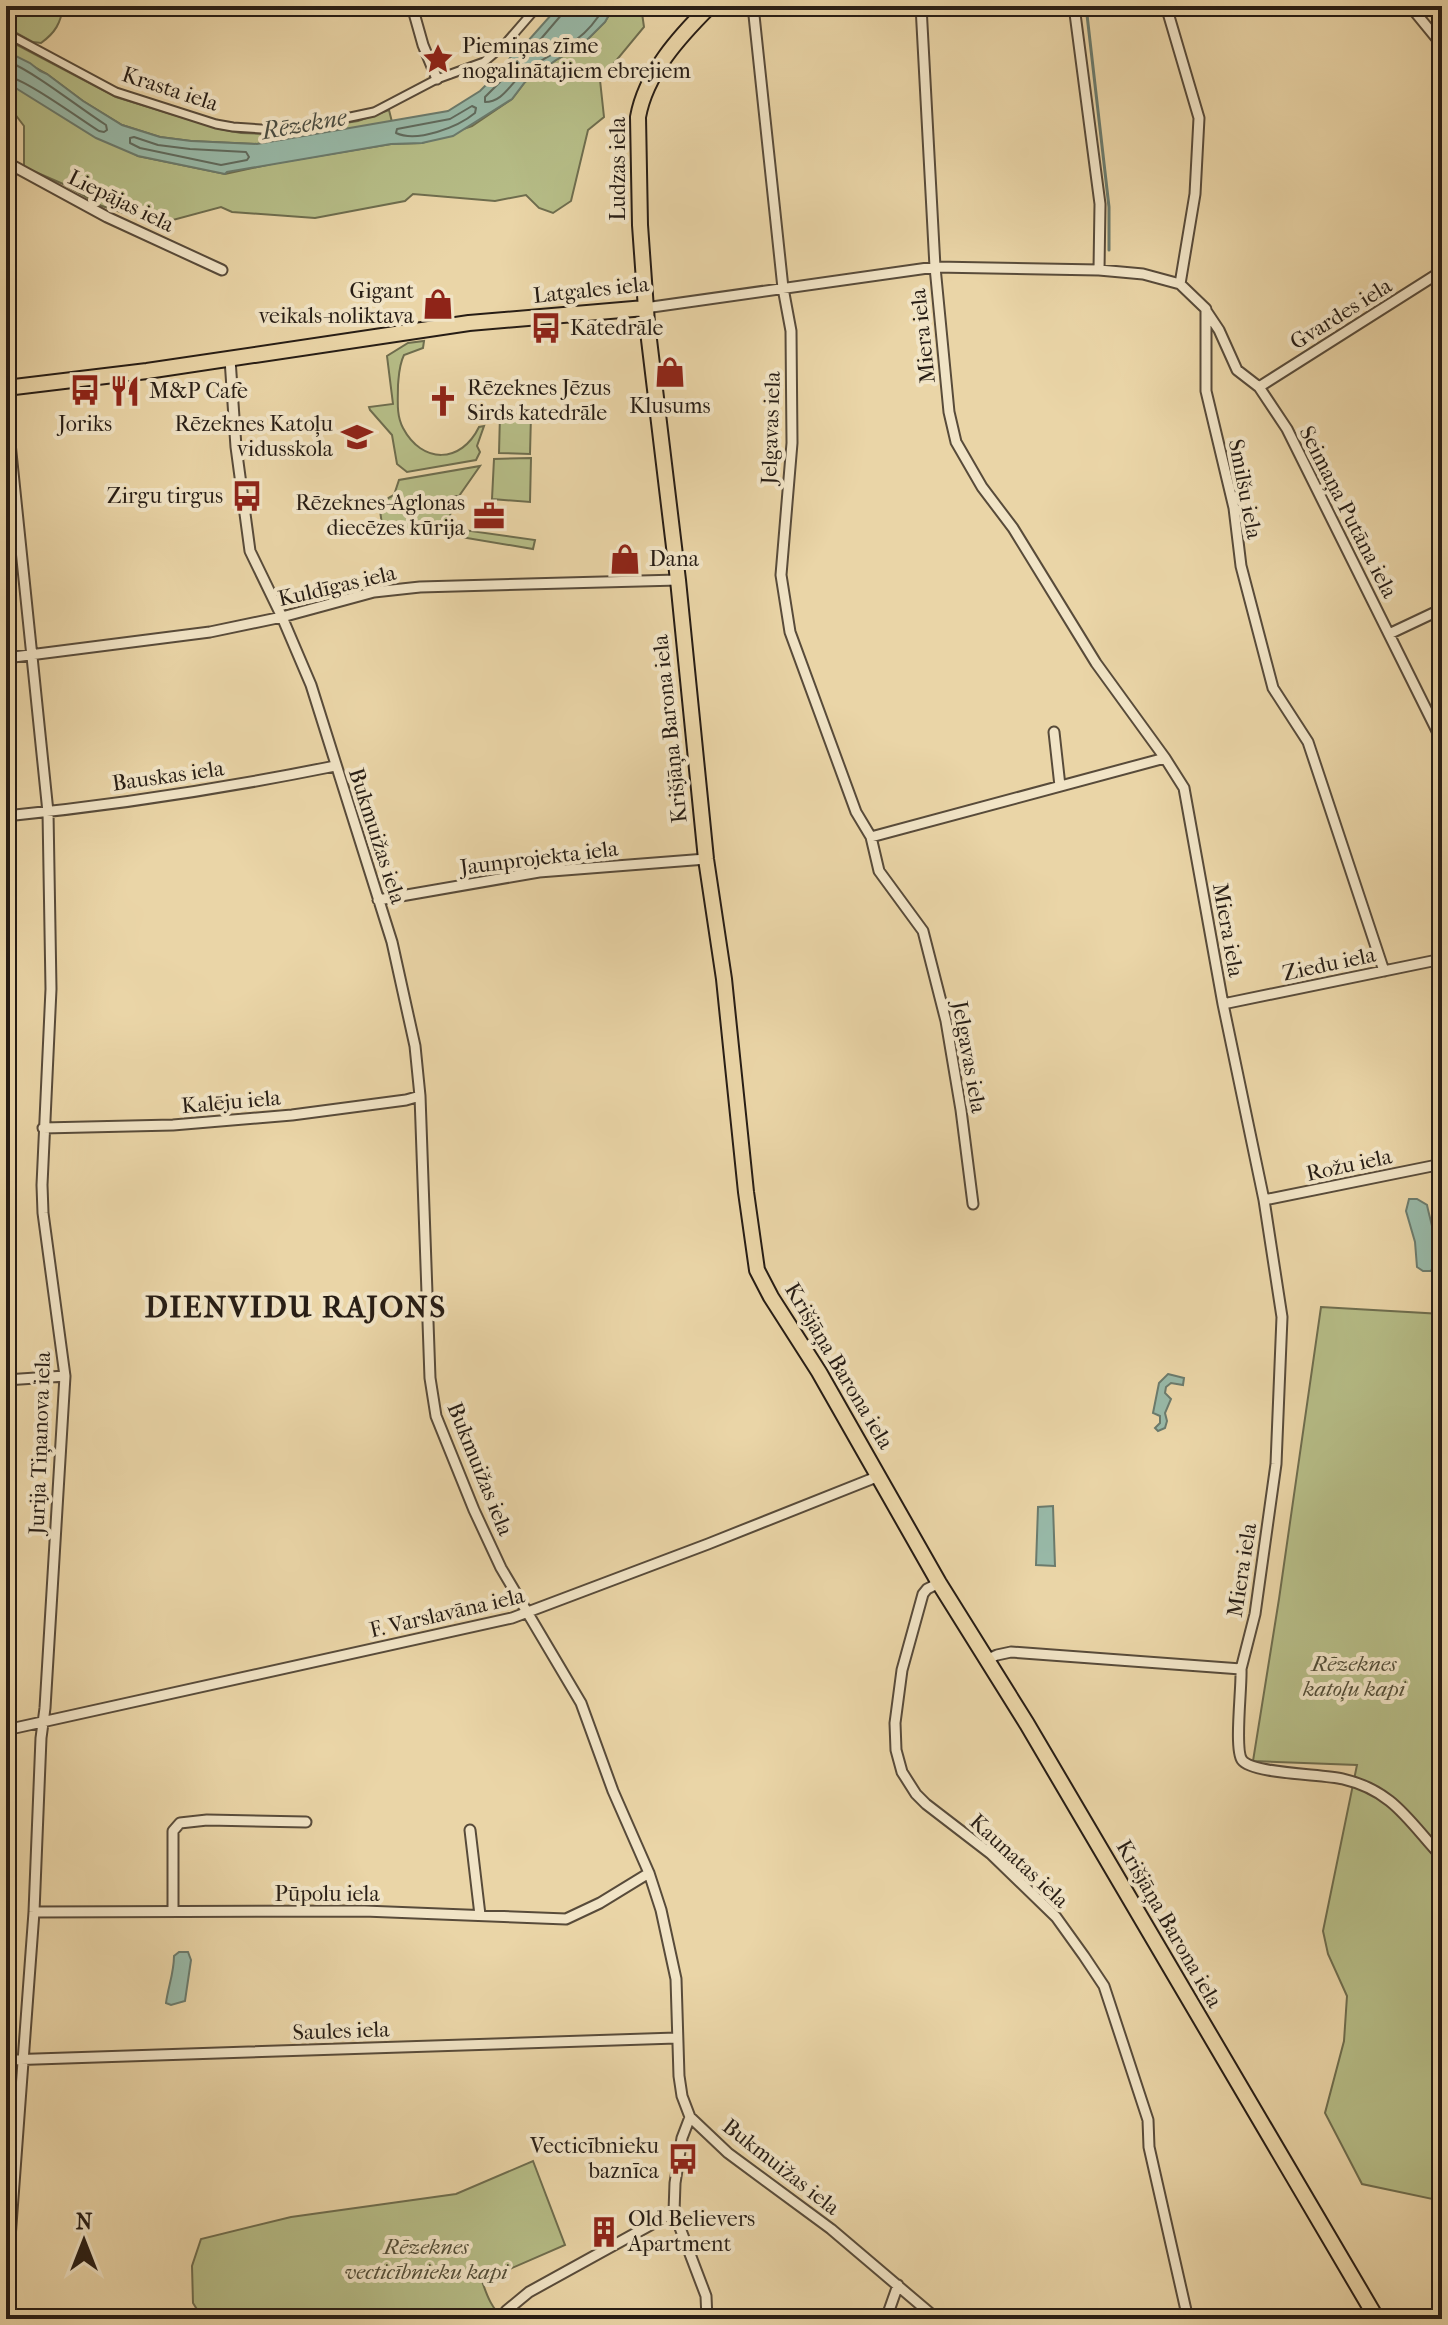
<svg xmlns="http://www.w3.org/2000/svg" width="1448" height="2325" font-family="'IM FELL French Canon',serif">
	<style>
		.green { fill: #b6bd87; stroke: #6e6d4e; stroke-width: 2 }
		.water { fill: #98b9a8; stroke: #6b7b6d; stroke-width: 2 }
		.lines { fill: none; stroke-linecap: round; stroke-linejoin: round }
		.shore { stroke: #606b5e; stroke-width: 2 }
		.stream { stroke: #6b7b6d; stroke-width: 3 }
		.pedestrian-casing { stroke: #584b3a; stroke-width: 11 }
		.minor-casing { stroke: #584b3a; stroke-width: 13 }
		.primary-casing { stroke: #271d15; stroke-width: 18 }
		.pedestrian { stroke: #f1e4c6; stroke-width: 7 }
		.minor { stroke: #f1e4c6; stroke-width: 9 }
		.primary { stroke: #ead5a7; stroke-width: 14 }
		.labels { text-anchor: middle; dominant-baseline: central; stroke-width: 8; stroke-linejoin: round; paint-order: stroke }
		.poi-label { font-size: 22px; fill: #271d15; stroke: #f1e4c6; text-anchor: start }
		.street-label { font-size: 22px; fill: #271d15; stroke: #f1e4c6 }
		.park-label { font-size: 22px; font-style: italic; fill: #524d37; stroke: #f1e4c6 }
		.water-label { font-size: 24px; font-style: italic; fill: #494c41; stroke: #f1e4c6 }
		.district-label { font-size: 30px; font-weight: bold; letter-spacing: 2px; fill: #271d15; stroke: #f1e4c6 }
	</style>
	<rect width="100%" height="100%" fill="#ead5a7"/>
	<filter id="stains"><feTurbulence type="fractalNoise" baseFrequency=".0025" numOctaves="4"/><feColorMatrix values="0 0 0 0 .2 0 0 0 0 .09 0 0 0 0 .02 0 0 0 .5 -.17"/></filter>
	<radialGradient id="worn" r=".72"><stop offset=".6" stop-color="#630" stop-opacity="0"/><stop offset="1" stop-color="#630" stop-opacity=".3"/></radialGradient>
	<path class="green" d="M 6,6 L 63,6 C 61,23 55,33 41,43 L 33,42 L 6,27 Z
		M 614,6 L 641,6 L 644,27 L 600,80 L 604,117 L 588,130 L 571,201 L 553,213 L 539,208 L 526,195 L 495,201 L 413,194 L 405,201 L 315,218 L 232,212 L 221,207 L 158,224 L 102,206 L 63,184 L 24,167 L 24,126 L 11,109 L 6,109 L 6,82 L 138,156 L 225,174 L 276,163 L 391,144 L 422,143 L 472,126 L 512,99 L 525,82 L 556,60 L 582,45 L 605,22 Z
		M 6,39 L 116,97 L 220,129 L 241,133 L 274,134 L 358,121 L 389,110 L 392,122 L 257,144 L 191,141 L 160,137 L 122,125 L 83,101 L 47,74 L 6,51 Z
		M 424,341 L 423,348 L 404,355 C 399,365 399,374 398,385 C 398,400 396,415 403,428 C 422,464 461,464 479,427 L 484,426 L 477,446 L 480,452 L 476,460 L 407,472 L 397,464 L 392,435 L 370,410 L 369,407 L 393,404 L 387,356 L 408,343 Z
		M 500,414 L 531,415 L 530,454 L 499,453 Z
		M 531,458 L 530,502 L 492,499 L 494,459 Z
		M 480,466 L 459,496 L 452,496 L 449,528 L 535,540 L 533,549 L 455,536 L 383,532 L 379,503 L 394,495 L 399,480 Z
		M 1321,1307 L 1442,1314 L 1442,2193 L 1437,2200 L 1362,2184 L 1325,2113 L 1344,2041 L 1347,1996 L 1328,1954 L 1323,1931 L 1357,1765 L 1253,1761 L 1279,1599 Z
		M 533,2161 L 565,2245 L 482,2281 C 487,2296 492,2309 504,2319 L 203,2319 L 193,2303 L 192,2266 L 201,2239 L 291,2217 L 456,2194 Z"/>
	<path class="water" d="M 559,6 L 614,6 L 605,22 L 582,45 L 556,60 L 525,82 L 512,99 L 453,136 L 422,143 L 391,144 L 227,172 L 225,174 L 138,156 L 96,138 L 6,82 L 6,51 L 30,63 L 40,71 L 47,74 L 83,101 L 122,125 L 160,137 L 191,141 L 257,144 L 448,111 L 480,91 L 506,65 L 514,51 L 528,41 Z
		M 1409,1199 L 1417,1199 L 1427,1205 C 1431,1225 1442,1252 1431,1271 L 1423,1271 L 1417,1267 L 1415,1242 L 1406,1211 Z
		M 1168,1374 L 1184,1378 L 1183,1385 L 1171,1383 L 1166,1387 L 1165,1393 L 1171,1399 L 1165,1413 L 1167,1421 L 1165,1428 L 1158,1431 L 1155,1428 L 1160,1423 L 1160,1416 L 1153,1413 L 1159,1383 Z
		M 1053,1506 L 1055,1566 L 1036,1565 L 1038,1507 Z
		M 179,1952 L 188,1952 L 191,1960 L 185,2001 L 171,2005 L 166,2003 C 168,1987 174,1973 174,1956 Z"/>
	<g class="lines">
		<path class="shore" d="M 565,6 L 563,13 L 551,27 L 534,47 L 520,57 L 512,70 L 485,97 L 485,102 C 501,102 508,88 519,77 C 535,61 558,53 577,39 C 588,31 598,18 605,6
			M 6,60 C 42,77 72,103 106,125 L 107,130 L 104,132 L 99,131 C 80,119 24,78 6,76
			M 472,106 L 476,108 L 475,113 C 458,127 417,143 396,133 L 397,129 L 450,119 Z
			M 134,137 L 158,145 L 190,149 L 246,152 L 249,157 L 247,160 L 221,165 L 140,148 L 130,143 L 130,138 Z"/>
		<path class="stream" d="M 1086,6 L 1109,207 L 1109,250"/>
		<defs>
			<path id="pedestrian" d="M 6,33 L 116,92 L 216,124 L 233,127 L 276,130 L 308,126 L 374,112 L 437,79 L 484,62 L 505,44 L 538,6"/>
			<path id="minor" d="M 412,6 L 423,45 L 437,79
				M 753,6 L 783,288 L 791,331 L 792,443 L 781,575 L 790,632 L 856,812 L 871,837 L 1165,758
				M 921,6 L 935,267 L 949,412 L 956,442 L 982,487 L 1013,528 L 1096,663 L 1165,758 L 1184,788 L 1223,1004 L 1264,1200 L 1282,1317 L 1276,1464 L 1255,1614 L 1241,1669 L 1011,1652 L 997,1655 L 988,1659
				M 1074,6 L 1100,204 L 1099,270
				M 1166,6 L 1199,118 L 1195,194 L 1180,284 L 1206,309 L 1206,391 L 1234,508 L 1241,566 L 1273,688 L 1308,742 L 1384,971
				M 1410,6 L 1442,45
				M 6,162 L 107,217 L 222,270
				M 645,308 L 935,267 L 1099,270 L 1143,274 L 1180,284
				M 1207,312 L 1219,330 L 1237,370 L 1259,387 L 1287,429 L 1442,741
				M 230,359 L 236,447 L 250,551 L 282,617 L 311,685 L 392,942 L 415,1046 L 420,1096 L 430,1378 L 436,1416 L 474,1510 L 501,1568 L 581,1703 L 613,1791 L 649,1873 L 661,1910 L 676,1979 L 679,2076 L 682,2096 L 690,2117 L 728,2153 L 831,2229 L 937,2319
				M 1259,387 L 1442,271
				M 6,404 L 48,812 L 51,989 L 42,1185 L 43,1213 L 65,1376 L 45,1708 L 41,1738 L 34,1912 L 6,2293
				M 1389,634 L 1442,609
				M 6,658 L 210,632 L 282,617 L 374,592 L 420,587 L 678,580
				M 1054,732 L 1060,786
				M 6,816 C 116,805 226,788 335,766
				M 871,837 L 879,871 L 923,931 L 946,1021 L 961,1110 L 973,1204
				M 378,900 L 539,872 L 706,859
				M 1223,1004 L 1442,959
				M 43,1128 L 173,1125 L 292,1115 L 406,1100 L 420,1096
				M 1264,1200 L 1442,1164
				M 6,1380 L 65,1376
				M 939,1583 L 927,1589 L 923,1594 L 902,1670 L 895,1723 L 896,1750 L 902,1772 L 916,1794 L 926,1804 L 991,1854 L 1056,1917 L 1084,1956 L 1104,1986 L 1148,2120 L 1149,2147 L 1188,2319
				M 1241,1669 C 1242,1687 1234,1749 1242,1760 C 1252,1774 1323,1774 1343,1779 C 1394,1791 1409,1822 1442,1857
				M 6,1730 L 512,1618 L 708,1544 L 879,1476
				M 470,1830 L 480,1915
				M 173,1910 L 173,1831 L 180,1823 L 207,1820 L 306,1822
				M 34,1912 L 364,1911 L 566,1919 L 600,1903 L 649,1873
				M 6,2060 L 676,2038
				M 690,2117 L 682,2138 L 675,2183 L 674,2212 L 706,2296 L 707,2319
				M 506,2311 L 529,2292 L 674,2212
				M 886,2319 L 898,2285"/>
			<path id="primary" d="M 710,6 C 679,37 646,73 638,117 L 640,225 L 647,323 L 678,580 L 706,859 L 724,979 L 746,1192 L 757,1270 L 771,1297 L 819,1372 L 939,1583 L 1027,1724 L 1377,2319
				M 6,388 L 147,371 L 469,323 L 645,308"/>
		</defs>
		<use href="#pedestrian" class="pedestrian-casing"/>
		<use href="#minor" class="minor-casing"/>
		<use href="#primary" class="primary-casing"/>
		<use href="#pedestrian" class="pedestrian"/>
		<use href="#minor" class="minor"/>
		<use href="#primary" class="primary"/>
	</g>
	<defs>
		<symbol id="sight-bare" viewBox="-9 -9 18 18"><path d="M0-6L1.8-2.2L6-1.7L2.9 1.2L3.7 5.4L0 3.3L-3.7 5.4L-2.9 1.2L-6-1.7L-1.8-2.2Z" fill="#8f2418" stroke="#f1e4c6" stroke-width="2.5" paint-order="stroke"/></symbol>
		<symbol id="shop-bare" viewBox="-9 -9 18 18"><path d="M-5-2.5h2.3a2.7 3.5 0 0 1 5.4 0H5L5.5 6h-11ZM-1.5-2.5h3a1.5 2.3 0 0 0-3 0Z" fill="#8f2418" stroke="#f1e4c6" stroke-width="2.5" paint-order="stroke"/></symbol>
		<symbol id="bus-bare" viewBox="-9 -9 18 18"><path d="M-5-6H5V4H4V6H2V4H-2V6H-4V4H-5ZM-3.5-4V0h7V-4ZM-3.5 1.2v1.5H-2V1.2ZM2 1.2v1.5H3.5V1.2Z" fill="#8f2418" stroke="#f1e4c6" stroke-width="2.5" paint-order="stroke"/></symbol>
		<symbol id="restaurant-bare" viewBox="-9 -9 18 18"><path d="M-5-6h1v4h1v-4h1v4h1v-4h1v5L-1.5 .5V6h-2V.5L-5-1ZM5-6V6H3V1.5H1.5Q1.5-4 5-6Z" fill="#8f2418" stroke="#f1e4c6" stroke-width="2.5" paint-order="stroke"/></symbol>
		<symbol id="church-bare" viewBox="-9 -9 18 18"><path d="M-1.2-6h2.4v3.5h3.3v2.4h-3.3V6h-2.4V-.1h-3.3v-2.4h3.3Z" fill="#8f2418" stroke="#f1e4c6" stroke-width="2.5" paint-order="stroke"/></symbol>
		<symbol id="school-bare" viewBox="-9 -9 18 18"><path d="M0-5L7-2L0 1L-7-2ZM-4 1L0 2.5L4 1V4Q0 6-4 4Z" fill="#8f2418" stroke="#f1e4c6" stroke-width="2.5" paint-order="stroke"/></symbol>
		<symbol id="office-bare" viewBox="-9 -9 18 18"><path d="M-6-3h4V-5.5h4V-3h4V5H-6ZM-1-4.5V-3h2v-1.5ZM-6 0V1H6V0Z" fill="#8f2418" stroke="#f1e4c6" stroke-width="2.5" paint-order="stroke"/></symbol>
		<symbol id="building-bare" viewBox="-9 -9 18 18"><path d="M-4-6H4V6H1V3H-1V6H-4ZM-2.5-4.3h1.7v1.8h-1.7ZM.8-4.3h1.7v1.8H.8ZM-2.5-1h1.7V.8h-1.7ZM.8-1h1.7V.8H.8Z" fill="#8f2418" stroke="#f1e4c6" stroke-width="2.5" paint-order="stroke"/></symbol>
	</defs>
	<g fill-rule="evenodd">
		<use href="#sight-bare" x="416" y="37" width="44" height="44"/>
		<use href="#shop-bare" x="416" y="282" width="44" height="44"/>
		<use href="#bus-bare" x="524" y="306" width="44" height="44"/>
		<use href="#shop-bare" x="648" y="350" width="44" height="44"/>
		<use href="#bus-bare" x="63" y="368" width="44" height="44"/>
		<use href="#restaurant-bare" x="103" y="369" width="44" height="44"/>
		<use href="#church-bare" x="421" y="379" width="44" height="44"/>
		<use href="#school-bare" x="335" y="415" width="44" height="44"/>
		<use href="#bus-bare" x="225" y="474" width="44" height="44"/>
		<use href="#office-bare" x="467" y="494" width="44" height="44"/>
		<use href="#shop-bare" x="603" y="537" width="44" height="44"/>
		<use href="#bus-bare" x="661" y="2137" width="44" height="44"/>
		<use href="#building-bare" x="582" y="2210" width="44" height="44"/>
	</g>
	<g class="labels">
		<g class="poi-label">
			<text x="462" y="46">Piemiņas zīme<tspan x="462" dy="25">nogalinātajiem ebrejiem</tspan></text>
			<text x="414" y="291" text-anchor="end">Gigant<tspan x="414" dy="25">veikals-noliktava</tspan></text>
			<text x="570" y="328">Katedrāle</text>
			<text x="467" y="388">Rēzeknes Jēzus<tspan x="467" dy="25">Sirds katedrāle</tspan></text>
			<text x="149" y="391">M&amp;P Cafe</text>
			<text x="670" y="406" text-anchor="middle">Klusums</text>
			<text x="85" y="424" text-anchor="middle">Joriks</text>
			<text x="333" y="424" text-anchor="end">Rēzeknes Katoļu<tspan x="333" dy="25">vidusskola</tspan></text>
			<text x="223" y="496" text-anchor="end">Zirgu tirgus</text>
			<text x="465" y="503" text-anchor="end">Rēzeknes-Aglonas<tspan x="465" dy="25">diecēzes kūrija</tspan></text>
			<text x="649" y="559">Dana</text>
			<text x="659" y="2146" text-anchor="end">Vecticībnieku<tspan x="659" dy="25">baznīca</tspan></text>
			<text x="628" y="2219">Old Believers<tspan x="628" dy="25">Apartment</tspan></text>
		</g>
		<g class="street-label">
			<text transform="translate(170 89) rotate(18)">Krasta iela</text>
			<text transform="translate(618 169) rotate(-90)">Ludzas iela</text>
			<text transform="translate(121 201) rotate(26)">Liepājas iela</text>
			<text transform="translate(591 290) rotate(-6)">Latgales iela</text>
			<text transform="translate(1341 314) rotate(-32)">Gvardes iela</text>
			<text transform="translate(923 336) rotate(-96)">Miera iela</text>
			<text transform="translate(771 428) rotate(-88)">Jelgavas iela</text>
			<text transform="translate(1245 489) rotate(79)">Smilšu iela</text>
			<text transform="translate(1348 512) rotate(63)">Seimaņa Putāna iela</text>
			<text transform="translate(337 586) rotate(-13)">Kuldīgas iela</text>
			<text transform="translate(670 729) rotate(-96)">Krišjāņa Barona iela</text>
			<text transform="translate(168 776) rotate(-8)">Bauskas iela</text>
			<text transform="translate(377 836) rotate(72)">Bukmuižas iela</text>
			<text transform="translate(539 858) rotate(-7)">Jaunprojekta iela</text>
			<text transform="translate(1228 930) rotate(80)">Miera iela</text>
			<text transform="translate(1329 964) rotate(-12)">Ziedu iela</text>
			<text transform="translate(969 1057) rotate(80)">Jelgavas iela</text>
			<text transform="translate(231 1102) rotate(-5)">Kalēju iela</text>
			<text transform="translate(1349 1165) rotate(-12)">Rožu iela</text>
			<text transform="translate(839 1366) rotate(59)">Krišjāņa Barona iela</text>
			<text transform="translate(40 1443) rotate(-88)">Jurija Tiņanova iela</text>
			<text transform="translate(480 1469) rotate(68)">Bukmuižas iela</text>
			<text transform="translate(1242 1570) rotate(-81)">Miera iela</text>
			<text transform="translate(447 1613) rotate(-13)">F. Varslavāna iela</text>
			<text transform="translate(1019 1861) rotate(43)">Kaunatas iela</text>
			<text x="327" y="1894">Pūpolu iela</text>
			<text transform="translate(1169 1924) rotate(60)">Krišjāņa Barona iela</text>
			<text transform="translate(341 2031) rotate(-2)">Saules iela</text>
			<text transform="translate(781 2167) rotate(38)">Bukmuižas iela</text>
		</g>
		<g class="park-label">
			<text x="1354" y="1664">Rēzeknes<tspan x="1354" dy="25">katoļu kapi</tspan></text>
			<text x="426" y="2247">Rēzeknes<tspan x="426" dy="25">vecticībnieku kapi</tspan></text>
		</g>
		<g class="water-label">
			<text transform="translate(304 124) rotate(-10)">Rēzekne</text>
		</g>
		<g class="district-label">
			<text x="296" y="1307">DIENVIDU RAJONS</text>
		</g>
	</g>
	<rect width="1448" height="2325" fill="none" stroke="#ead5a7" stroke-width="32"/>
	<rect x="8" y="8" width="1432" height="2309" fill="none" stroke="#271d15" stroke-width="4"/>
	<rect x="16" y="16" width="1416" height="2293" fill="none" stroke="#271d15" stroke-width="2"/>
	<g transform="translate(84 2241)" stroke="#f1e4c6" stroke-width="6" paint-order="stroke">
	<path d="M0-6L14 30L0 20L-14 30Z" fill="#271d15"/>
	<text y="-12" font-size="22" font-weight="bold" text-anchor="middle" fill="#271d15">N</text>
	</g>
	<rect width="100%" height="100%" filter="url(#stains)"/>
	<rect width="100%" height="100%" fill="url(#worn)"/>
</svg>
